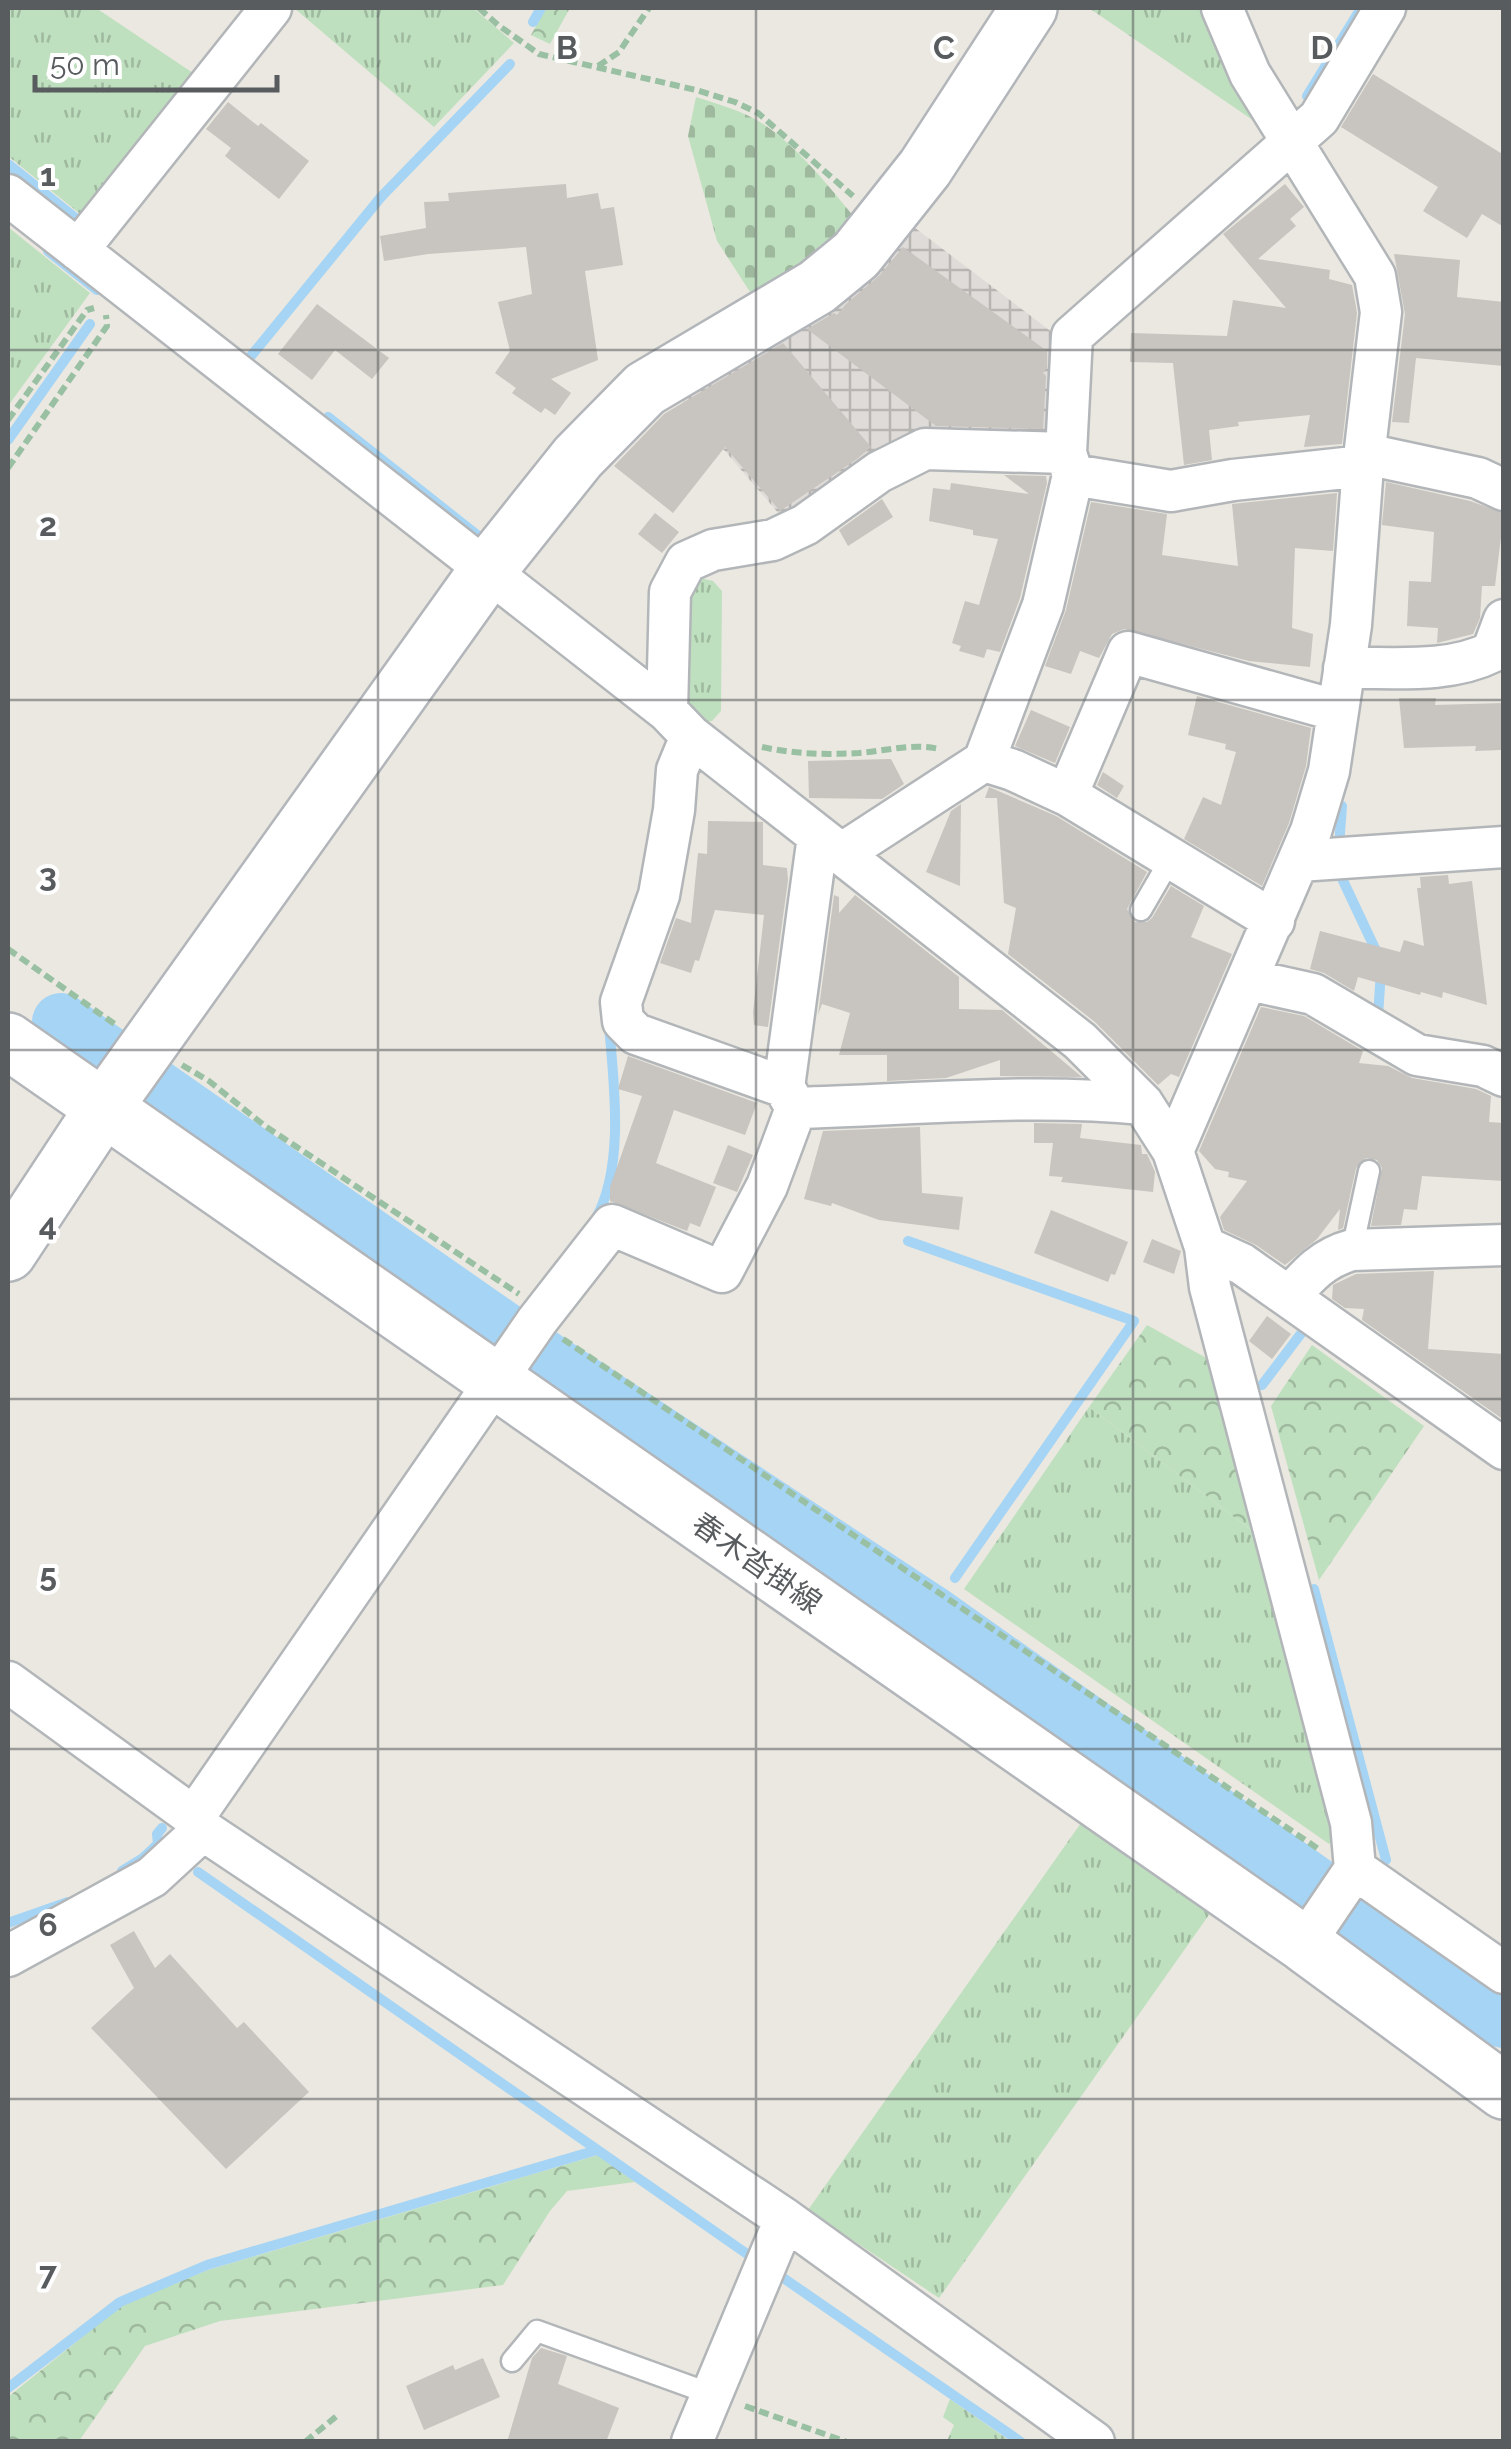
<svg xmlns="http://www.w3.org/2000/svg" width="1511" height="2449" font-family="Raleway,'Noto Sans JP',sans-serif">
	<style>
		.industrial { fill: url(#industrial-grid) }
		.grass { fill: url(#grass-tufts) }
		.forest { fill: url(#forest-crowns) }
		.cemetery { fill: url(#cemetery-stones) }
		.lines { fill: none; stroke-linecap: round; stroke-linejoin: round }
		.stream { stroke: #a5d4f5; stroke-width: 10 }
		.river { stroke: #a5d4f5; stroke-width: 58 }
		.building { fill: #c8c4bf }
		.lane-casing { stroke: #b3b6b9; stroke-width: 25 }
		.street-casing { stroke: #b3b6b9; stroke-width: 45 }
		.secondary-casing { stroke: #b2b5b9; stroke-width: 60 }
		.path { stroke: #99c0a3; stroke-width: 6; stroke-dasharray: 10 5; stroke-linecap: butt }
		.lane { stroke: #fff; stroke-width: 20 }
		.street { stroke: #fff; stroke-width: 40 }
		.secondary { stroke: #fff; stroke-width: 55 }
		.grid { fill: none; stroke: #595c5f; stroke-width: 2.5; stroke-opacity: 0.55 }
		.labels { text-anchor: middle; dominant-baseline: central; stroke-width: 8; stroke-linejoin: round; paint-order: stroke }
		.street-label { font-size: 30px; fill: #595c5f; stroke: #fff }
		.grid-label { font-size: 32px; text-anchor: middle; font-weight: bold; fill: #595c5f; stroke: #fff; stroke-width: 8; stroke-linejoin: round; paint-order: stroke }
	</style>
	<defs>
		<pattern id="industrial-grid" width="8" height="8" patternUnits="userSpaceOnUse" patternTransform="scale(2.5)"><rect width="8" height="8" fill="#dedbd8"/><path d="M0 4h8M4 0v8" fill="none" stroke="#b7b5b2"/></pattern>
		<pattern id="grass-tufts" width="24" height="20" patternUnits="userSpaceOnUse" patternTransform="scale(2.5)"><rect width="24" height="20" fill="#bfe0bf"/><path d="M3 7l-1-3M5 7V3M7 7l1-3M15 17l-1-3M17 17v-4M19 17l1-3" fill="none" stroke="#9eb99e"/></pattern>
		<pattern id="forest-crowns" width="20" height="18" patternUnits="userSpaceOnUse" patternTransform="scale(2.5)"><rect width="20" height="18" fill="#bfe0bf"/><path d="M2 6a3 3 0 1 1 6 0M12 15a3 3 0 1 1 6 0" fill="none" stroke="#9eb99e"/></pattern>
		<pattern id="cemetery-stones" width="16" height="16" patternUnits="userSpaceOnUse" patternTransform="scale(2.5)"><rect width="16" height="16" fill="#bfe0bf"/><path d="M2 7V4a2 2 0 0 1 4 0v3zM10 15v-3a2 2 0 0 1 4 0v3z" fill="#9eb99e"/></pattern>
	</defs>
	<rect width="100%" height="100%" fill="#eae8e0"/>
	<path class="industrial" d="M 906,221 L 1061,339 L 1054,440 L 926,433 L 786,522 L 675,393 Z"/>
	<path class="grass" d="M 8,8 L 96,8 L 196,75 L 84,217 L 8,156 Z
		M 294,8 L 473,8 L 514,43 L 434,127 Z
		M 1089,8 L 1211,8 L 1273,134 Z
		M 8,227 L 90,293 L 8,406 Z
		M 700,578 L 713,581 L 722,591 L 721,711 L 712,721 L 693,723 L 683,707 L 685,599 Z
		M 1089,1407 L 1263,1539 L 1340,1834 L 1329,1844 L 964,1589 Z
		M 1081,1823 L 1211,1912 L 939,2298 L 808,2210 Z
		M 950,2399 L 1010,2441 L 947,2441 L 954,2425 L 943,2417 Z"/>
	<path class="forest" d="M 546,8 L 570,8 L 550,44 L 531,35 Z
		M 1147,1325 L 1210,1360 L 1263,1539 L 1089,1407 Z
		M 1312,1345 L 1424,1426 L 1319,1580 L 1271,1406 Z
		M 598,2155 L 635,2182 L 567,2191 L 550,2211 L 503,2285 L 220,2321 L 145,2346 L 79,2441 L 8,2441 L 8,2397 L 122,2305 L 208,2270 Z"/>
	<path class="cemetery" d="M 696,97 C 721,105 747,112 769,128 C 802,152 830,188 856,219 L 842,242 L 752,295 L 717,241 L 688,136 Z"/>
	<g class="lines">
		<path class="stream" d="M 533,22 L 541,8
			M 1307,96 L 1361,8
			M 8,164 L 74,217
			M 48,251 L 97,290
			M 251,356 L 381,197 L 510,64
			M 328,417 L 477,535
			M 8,440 L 90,324
			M 1339,846 L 1342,806
			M 1338,870 L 1378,955
			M 1378,1016 L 1381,971
			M 595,1220 C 625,1168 614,1084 609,1026
			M 908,1241 L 1134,1321 L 955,1578
			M 1262,1385 L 1306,1327 L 1311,1331
			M 1314,1589 L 1386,1860
			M 162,1828 L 157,1834 L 158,1844 L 163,1847
			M 122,1871 L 143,1858 L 158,1844
			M 198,1872 L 750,2256
			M 8,1923 L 68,1902
			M 1432,1944 L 1453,1983
			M 779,2275 L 1021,2442
			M 8,2388 L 120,2302 L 207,2265 L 597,2150"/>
		<path class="river" d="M 61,1022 L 550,1363 L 931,1614 L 1504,2019"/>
	</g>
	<path class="building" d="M 1373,74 L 1504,155 L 1504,227 L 1482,214 L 1467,238 L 1423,211 L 1438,187 L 1341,127 Z
		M 228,102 L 258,126 L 261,123 L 309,161 L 279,199 L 225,156 L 231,148 L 206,129 Z
		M 566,184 L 567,198 L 598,193 L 601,209 L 614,207 L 623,265 L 585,271 L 598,360 L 551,379 L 571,393 L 555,415 L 545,408 L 541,413 L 512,393 L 516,388 L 495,373 L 510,351 L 498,302 L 532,294 L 526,247 L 428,254 L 384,261 L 380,236 L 426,228 L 424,202 L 449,201 L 448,193 Z
		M 1285,184 L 1304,207 L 1290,219 L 1296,226 L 1258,259 L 1330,270 L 1329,279 L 1352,285 L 1357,313 L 1342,444 L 1304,447 L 1310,415 L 1238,422 L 1239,426 L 1209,430 L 1212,460 L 1184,465 L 1173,363 L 1130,362 L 1131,333 L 1227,336 L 1233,300 L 1286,308 L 1223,234 Z
		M 903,247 L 1047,351 L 1047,368 L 1043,373 L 1046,376 L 1043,429 L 936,426 L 807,329 L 834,313 L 837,315 L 846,304 L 880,275 Z
		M 1394,254 L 1460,260 L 1457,297 L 1504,302 L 1504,366 L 1416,358 L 1409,423 L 1392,422 L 1405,314 Z
		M 317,304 L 389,358 L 372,379 L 335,350 L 312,380 L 278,354 Z
		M 783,343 L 871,447 L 857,459 L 780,511 L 725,447 L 673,513 L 614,466 L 664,414 Z
		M 1004,475 L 1046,476 L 1047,483 L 1020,598 L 1000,652 L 987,649 L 984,658 L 959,651 L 961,646 L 952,643 L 965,601 L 979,605 L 998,539 L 973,535 L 973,530 L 929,521 L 933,488 L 950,490 L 951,483 L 1029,494 Z
		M 1386,482 L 1470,501 L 1504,513 L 1495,586 L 1482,586 L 1480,618 L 1473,634 L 1437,643 L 1438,628 L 1407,626 L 1409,581 L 1431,582 L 1434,532 L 1382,525 Z
		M 1337,493 L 1333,551 L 1295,548 L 1292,628 L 1313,634 L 1310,667 L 1249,661 L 1124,629 L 1112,634 L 1099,658 L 1080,651 L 1071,674 L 1045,666 L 1066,610 L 1091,502 L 1167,514 L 1162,555 L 1238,566 L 1232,504 Z
		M 882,499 L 893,517 L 848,546 L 839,530 Z
		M 655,513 L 679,532 L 662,553 L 638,534 Z
		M 1197,696 L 1311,728 L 1306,766 L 1289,823 L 1262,886 L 1184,839 L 1203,797 L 1221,805 L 1236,752 L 1225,749 L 1226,744 L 1188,735 Z
		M 1399,698 L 1436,698 L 1435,705 L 1504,703 L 1501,750 L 1475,751 L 1476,746 L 1404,748 Z
		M 1031,710 L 1070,727 L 1055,763 L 1015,746 Z
		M 891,759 L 904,784 L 882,799 L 809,798 L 808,761 Z
		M 1103,772 L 1124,786 L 1117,798 L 1097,785 Z
		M 989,787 L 1056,816 L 1147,872 L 1127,909 L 1135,922 L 1147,922 L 1152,918 L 1171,886 L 1204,906 L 1191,937 L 1232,954 L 1179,1077 L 1171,1074 L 1158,1085 L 1095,1022 L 1008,954 L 1016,908 L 1004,903 L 997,798 L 985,798 Z
		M 961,804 L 960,886 L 926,872 L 951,811 Z
		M 708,821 L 763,822 L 763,865 L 787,868 L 788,880 L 768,1027 L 754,1025 L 753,1012 L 764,915 L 715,910 L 699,961 L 695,960 L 691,973 L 660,963 L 676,918 L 691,923 L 698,853 L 707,854 Z
		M 1448,875 L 1449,884 L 1472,881 L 1487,1005 L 1443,992 L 1442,998 L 1421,992 L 1420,995 L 1358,977 L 1354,991 L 1324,973 L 1310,969 L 1320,931 L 1400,952 L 1404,940 L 1424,946 L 1417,888 L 1421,888 L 1420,877 Z
		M 834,895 L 839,897 L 839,913 L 855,895 L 959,977 L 959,1009 L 1002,1010 L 1082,1077 L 1000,1076 L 1000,1060 L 946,1078 L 887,1081 L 887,1055 L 839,1055 L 850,1013 L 822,1004 L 818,1015 Z
		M 1261,1007 L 1304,1016 L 1363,1051 L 1359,1063 L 1388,1066 L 1412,1078 L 1476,1089 L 1491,1096 L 1489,1122 L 1504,1123 L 1504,1181 L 1422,1176 L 1417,1210 L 1404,1209 L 1401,1225 L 1371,1226 L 1382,1168 L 1377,1160 L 1366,1158 L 1356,1168 L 1343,1228 L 1338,1230 L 1340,1209 L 1317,1239 L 1285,1265 L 1256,1245 L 1224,1230 L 1220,1217 L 1247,1181 L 1228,1177 L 1229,1172 L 1215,1169 L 1199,1151 Z
		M 628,1056 L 757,1103 L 745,1135 L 674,1110 L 656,1163 L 716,1187 L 700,1227 L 690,1223 L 687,1231 L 610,1201 L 610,1187 L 642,1096 L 618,1089 Z
		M 1034,1123 L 1082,1124 L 1080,1138 L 1141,1145 L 1142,1154 L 1147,1154 L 1155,1172 L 1153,1192 L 1061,1182 L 1063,1177 L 1049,1176 L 1053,1143 L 1034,1143 Z
		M 920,1127 L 922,1193 L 963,1197 L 959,1230 L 879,1220 L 832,1203 L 831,1206 L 804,1199 L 823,1131 Z
		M 728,1145 L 753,1155 L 737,1192 L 713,1183 Z
		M 1051,1210 L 1128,1242 L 1115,1275 L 1111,1274 L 1108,1282 L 1034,1253 Z
		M 1152,1239 L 1181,1251 L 1174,1274 L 1143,1262 Z
		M 1434,1271 L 1428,1349 L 1504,1354 L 1504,1420 L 1362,1320 L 1364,1309 L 1345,1308 L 1332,1299 L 1333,1285 L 1356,1274 Z
		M 1267,1316 L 1291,1334 L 1272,1359 L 1249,1341 Z
		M 134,1931 L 155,1968 L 170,1954 L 237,2028 L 244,2022 L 309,2092 L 226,2169 L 91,2028 L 134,1988 L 110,1945 Z
		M 541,2348 L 567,2356 L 558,2384 L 619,2408 L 606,2442 L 507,2442 L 532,2358 Z
		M 483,2358 L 500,2397 L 424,2430 L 406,2386 L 453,2365 L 455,2370 Z"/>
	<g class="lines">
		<defs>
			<path id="lane" d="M 1141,910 L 1170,860
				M 1352,1250 L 1369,1171
				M 512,2361 L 537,2331 L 711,2394"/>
			<path id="street" d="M 8,195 L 667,711 L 691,736 L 1080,1041 L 1143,1104 L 1173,1151 L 1205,1247 L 1210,1287 L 1351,1823 L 1355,1869 L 1304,1944
				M 78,250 L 271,8
				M 1366,454 L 1478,478 L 1504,490
				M 1073,475 L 1171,491 L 1233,480 L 1363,466
				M 1344,668 C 1392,667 1448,674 1492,652 L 1504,620
				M 667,711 L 670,592 L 686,562 L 713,550 L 773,540 L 805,525 L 879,472 L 925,449 L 1066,453
				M 691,736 L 677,770 L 674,810 L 659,895 L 621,1002 L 623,1021 L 636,1034 L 784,1087
				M 984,761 L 1013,770 L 1067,795 L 1274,921
				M 1067,795 L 1128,652 L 1338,711
				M 841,854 L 984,761 L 1043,605 L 1073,475 L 1066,453 L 1072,336 L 1319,118 L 1385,8
				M 1299,861 L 1504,847
				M 1249,980 L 1313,994 L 1417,1055 L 1483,1066 L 1504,1076
				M 796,1108 C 911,1105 1029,1093 1143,1104
				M 1173,1151 L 1311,831 L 1329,771 L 1351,625 L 1363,466 L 1381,312 L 1375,276 L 1250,74 L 1222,8
				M 1205,1247 L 1242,1264 L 1504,1449
				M 1289,1297 C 1309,1274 1323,1258 1352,1250 L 1504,1245
				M 8,1682 L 194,1817 L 203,1830 L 785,2219 L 1094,2442
				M 194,1817 L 537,1321 L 612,1225 L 722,1272 L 767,1186 L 796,1108 L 784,1087 L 818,836
				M 1355,1869 L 1504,1973
				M 8,1956 L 152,1877 L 203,1830
				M 692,2442 L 785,2219"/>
			<path id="secondary" d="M 8,1041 L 1304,1944 L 1504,2091
				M 8,1253 L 103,1109 L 487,571 L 578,457 L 645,389 L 817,287 L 856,255 L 925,168 L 1029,8"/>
		</defs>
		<use href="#lane" class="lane-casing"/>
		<use href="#street" class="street-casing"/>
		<use href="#secondary" class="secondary-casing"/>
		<path class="path" d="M 479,8 L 498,25 L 539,54 L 696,90 L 735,102 L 758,113 L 853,196
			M 598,66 L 619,52 L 649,8
			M 8,420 L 87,310 L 94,308
			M 8,468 L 107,326 L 106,315
			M 762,747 C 794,754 826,755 859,753 C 885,751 913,743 939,749
			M 8,949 L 116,1025
			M 182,1065 L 209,1081 L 265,1126 L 519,1294
			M 563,1339 L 1320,1850
			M 745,2406 L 847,2442
			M 305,2442 L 338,2415"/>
		<use href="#lane" class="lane"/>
		<use href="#street" class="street"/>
		<use href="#secondary" class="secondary"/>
	</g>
	<path class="grid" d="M 378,8 L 378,2442M 756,8 L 756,2442M 1133,8 L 1133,2442M 8,350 L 1504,350M 8,700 L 1504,700M 8,1050 L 1504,1050M 8,1399 L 1504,1399M 8,1749 L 1504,1749M 8,2099 L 1504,2099"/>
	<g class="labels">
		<g class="street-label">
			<text transform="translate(757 1563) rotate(35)">春木沓掛線</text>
		</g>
	</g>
	<g class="grid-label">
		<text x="567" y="59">B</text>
		<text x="944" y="59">C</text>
		<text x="1322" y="59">D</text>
		<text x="48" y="186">1</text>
		<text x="48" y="536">2</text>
		<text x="48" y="886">3</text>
		<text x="48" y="1236">4</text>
		<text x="48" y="1586">5</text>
		<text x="48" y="1936">6</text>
		<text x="48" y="2285">7</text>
	</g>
	<rect width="1511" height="2449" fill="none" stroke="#595c5f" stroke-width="20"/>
	<path d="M35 75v15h242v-15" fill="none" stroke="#595c5f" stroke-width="5"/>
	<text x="50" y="75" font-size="30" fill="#595c5f" stroke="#ffffff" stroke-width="8" paint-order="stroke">50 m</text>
</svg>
